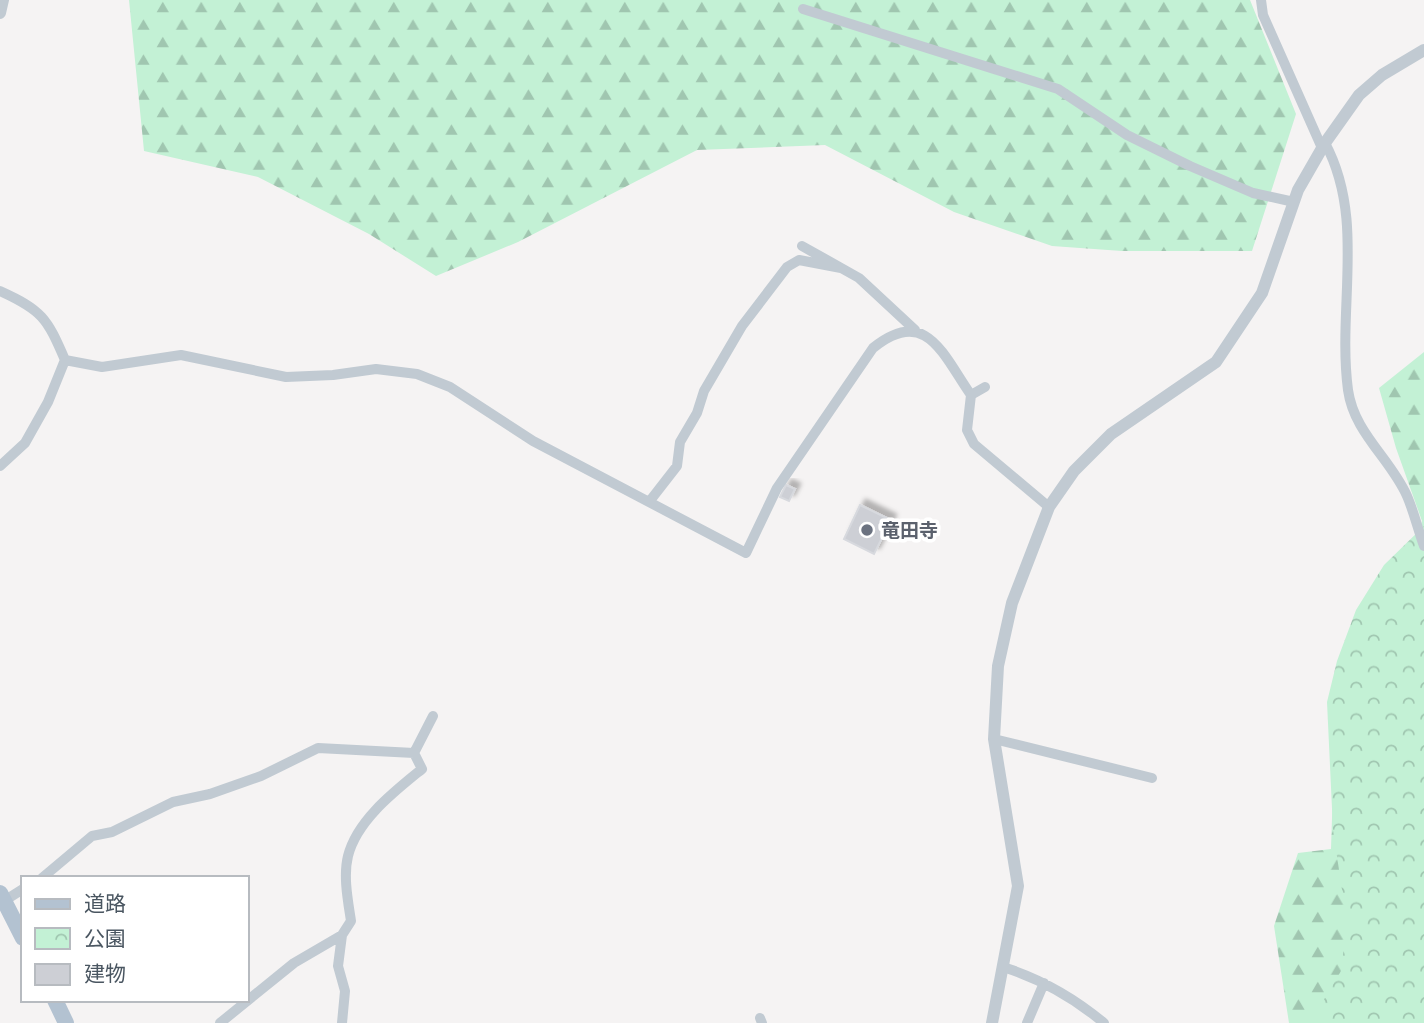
<svg xmlns="http://www.w3.org/2000/svg" width="1424" height="1023" font-family="'Public Sans','Noto Sans JP',sans-serif">
	<style>
		.forest { fill: url(#forest-firs) }
		.park { fill: url(#park-crowns) }
		.building { fill: #cdcfd5; stroke: #d7d9de; stroke-width: 2; filter: url(#shadow) }
		.lines { fill: none; stroke-linecap: round; stroke-linejoin: round }
		.minor { stroke: #c1cad2; stroke-width: 10 }
		.tertiary { stroke: #c1cad2; stroke-width: 12 }
		.primary { stroke: #b3c2d1; stroke-width: 16 }
		.worship-dot { fill: #6b7280; stroke: #fff; stroke-width: 2.5 }
		.labels { text-anchor: middle; dominant-baseline: central; stroke-width: 7; stroke-linejoin: round; paint-order: stroke }
		.worship-label { font-size: 19px; font-weight: bold; fill: #5b616d; stroke: #fff; text-anchor: start }
	</style>
	<defs>
		<pattern id="forest-firs" width="22" height="20" patternUnits="userSpaceOnUse" patternTransform="scale(1.75)"><rect width="22" height="20" fill="#c3f1d5"/><path d="M5 1l3.5 6h-7zM16 11l3.5 6h-7z" fill="#a0c6b0"/></pattern>
		<pattern id="park-crowns" width="20" height="18" patternUnits="userSpaceOnUse" patternTransform="scale(1.75)"><rect width="20" height="18" fill="#c3f1d5"/><path d="M2 6a3 3 0 1 1 6 0M12 15a3 3 0 1 1 6 0" fill="none" stroke="#a0c6b0"/></pattern>
		<filter id="shadow"><feDropShadow dx="5.5" dy="-5.5" stdDeviation="2" flood-color="#0004"/></filter>
	</defs>
	<rect width="100%" height="100%" fill="#f5f3f3"/>
	<path class="forest" d="M 129,0 L 1250,0 L 1296,114 L 1252,251 L 1122,251 L 1052,246 L 954,212 L 825,145 L 697,150 L 518,242 L 436,276 L 369,234 L 258,177 L 144,151 Z
		M 1424,352 L 1424,1023 L 1289,1023 L 1274,926 L 1298,853 L 1331,849 L 1336,694 L 1415,550 L 1422,521 L 1396,448 L 1379,388 Z"/>
	<path class="park" d="M 1424,526 L 1424,1023 L 1310,1023 L 1341,971 L 1347,923 L 1333,830 L 1327,702 L 1337,661 L 1356,610 L 1384,565 Z"/>
	<path class="building" d="M 786,485 L 795,489 L 789,501 L 780,497 Z
		M 860,505 L 891,520 L 874,554 L 844,539 Z"/>
	<g class="lines">
		<path class="minor" d="M 1261,0 L 1263,15 L 1322,148
			M 803,9 L 1058,89 L 1127,135 L 1190,166 L 1253,193 L 1294,202
			M 1325,143 C 1366,219 1337,307 1348,390 C 1354,433 1390,458 1407,496 C 1414,512 1418,530 1424,546
			M 802,246 L 859,278 L 915,330
			M 0,291 C 42,310 47,318 65,360
			M 65,360 L 102,367 L 181,355 L 286,377 L 333,375 L 376,369 L 417,374 L 450,387 L 533,441 L 746,553 L 777,488 L 873,348 C 926,305 943,355 971,395 L 967,430 L 974,444 L 1049,507
			M 971,395 L 985,387
			M 0,466 L 25,443 L 48,402 L 65,360
			M 649,502 L 677,466 L 680,442 L 697,413 L 704,391 L 742,326 L 787,267 L 799,260 L 841,268
			M 994,739 L 1152,778
			M 414,753 L 433,716
			M 42,878 L 92,836 L 112,832 L 173,802 L 210,794 L 261,776 L 318,748 L 414,753 L 422,769 C 395,791 357,820 348,856 C 343,876 348,901 351,921 L 342,935 L 338,966 L 345,991 L 342,1023
			M 4,901 L 23,889
			M 1003,967 C 1041,979 1073,997 1104,1023
			M 760,1018 L 762,1023
			M 220,1023 L 294,963 L 342,935
			M 1027,1023 L 1044,983"/>
		<path class="tertiary" d="M 0,13 L 3,0
			M 992,1023 L 1018,886 L 994,739 L 998,666 L 1012,603 L 1049,507 L 1074,471 L 1111,434 L 1216,362 L 1262,293 L 1298,190 L 1325,143 L 1359,95 L 1382,75 L 1424,50"/>
		<path class="primary" d="M 0,893 L 23,938
			M 55,1000 L 66,1023"/>
	</g>
	<circle class="worship-dot" cx="867" cy="530" r="7"/>
	<g class="labels">
		<g class="worship-label">
			<text x="881" y="530">竜田寺</text>
		</g>
	</g>
	<rect x="21" y="876" width="228" height="126" fill="#ffffff" stroke="#b7bbc0" stroke-width="2"/>
	<rect x="35" y="899" width="35" height="10" fill="#b3c2d1" stroke="#b7bbc0" stroke-width="2"/>
	<text x="84" y="911" font-size="21" fill="#4a5661">道路</text>
	<rect x="35" y="928" width="35" height="21" fill="url(#park-crowns)" stroke="#b7bbc0" stroke-width="2"/>
	<text x="84" y="946" font-size="21" fill="#4a5661">公園</text>
	<rect x="35" y="964" width="35" height="21" fill="#cdcfd5" stroke="#b7bbc0" stroke-width="2"/>
	<text x="84" y="981" font-size="21" fill="#4a5661">建物</text>
</svg>
